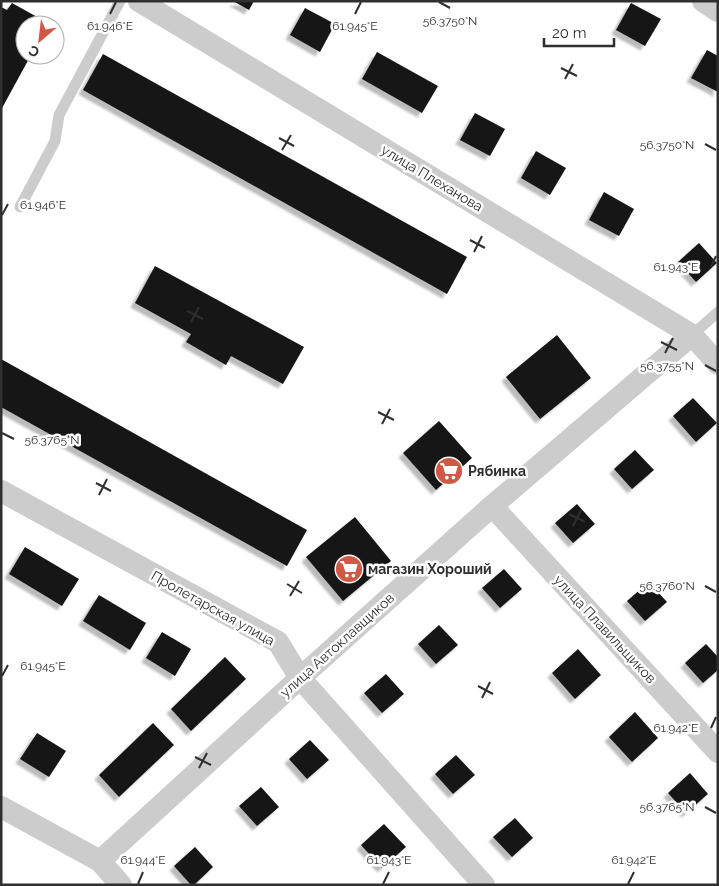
<svg xmlns="http://www.w3.org/2000/svg" width="719" height="886" font-family="Raleway,sans-serif">
	<style>
		.building { fill: #161616; filter: url(#shadow) }
		.lines { fill: none; stroke-linecap: round; stroke-linejoin: round }
		.lane { stroke: #ccc; stroke-width: 11 }
		.street { stroke: #ccc; stroke-width: 22 }
		.ticks { fill: none; stroke: #2f2f2f; stroke-width: 2 }
		.labels { text-anchor: middle; dominant-baseline: central; stroke-width: 5; stroke-linejoin: round; paint-order: stroke }
		.street-label { font-size: 14px; fill: #2f2f2f; stroke: #fff }
		.poi-label { font-size: 14px; font-weight: bold; fill: #2f2f2f; stroke: #fff; text-anchor: start }
		.ticks-label { font-size: 12px; text-anchor: middle; fill: #2f2f2f; stroke: #fff; stroke-width: 5; stroke-linejoin: round; paint-order: stroke }
	</style>
	<defs>
		<filter id="shadow"><feDropShadow dx="-4.5" dy="4.5" stdDeviation="1" flood-color="#0004"/></filter>
	</defs>
	<rect width="100%" height="100%" fill="#fff"/>
	<path class="building" d="M 233,1 L 254,1 L 249,10 Z
		M 12,3 L 48,23 L 47,25 L 25,25 L 25,55 L 31,55 L 1,110 L 1,7 L 7,10 Z
		M 631,3 L 661,19 L 645,46 L 616,30 Z
		M 305,8 L 335,24 L 320,52 L 290,35 Z
		M 707,50 L 718,56 L 718,92 L 691,78 Z
		M 377,52 L 438,86 L 422,113 L 362,79 Z
		M 103,54 L 467,257 L 447,294 L 83,90 Z
		M 475,113 L 505,129 L 490,156 L 460,140 Z
		M 536,151 L 566,168 L 550,195 L 521,178 Z
		M 604,192 L 634,209 L 619,236 L 589,220 Z
		M 699,243 L 717,263 L 696,282 L 678,262 Z
		M 155,266 L 304,347 L 283,384 L 231,356 L 226,365 L 186,342 L 191,334 L 135,303 Z
		M 557,335 L 591,378 L 540,419 L 506,377 Z
		M 1,359 L 307,530 L 287,566 L 1,407 Z
		M 693,398 L 717,423 L 696,442 L 673,416 Z
		M 439,421 L 472,458 L 436,490 L 403,453 Z
		M 635,450 L 654,470 L 632,489 L 614,469 Z
		M 577,504 L 595,524 L 573,543 L 555,523 Z
		M 355,517 L 391,561 L 343,601 L 306,557 Z
		M 25,547 L 79,579 L 62,606 L 9,574 Z
		M 504,569 L 522,589 L 500,608 L 482,588 Z
		M 649,582 L 667,602 L 645,621 L 627,601 Z
		M 99,595 L 146,623 L 130,650 L 83,621 Z
		M 439,625 L 458,645 L 436,664 L 418,644 Z
		M 162,632 L 191,649 L 175,676 L 146,658 Z
		M 706,644 L 718,657 L 718,670 L 703,683 L 685,663 Z
		M 578,649 L 601,675 L 575,699 L 552,673 Z
		M 225,657 L 246,679 L 191,731 L 171,709 Z
		M 386,674 L 404,694 L 382,713 L 364,693 Z
		M 635,712 L 658,738 L 632,762 L 609,737 Z
		M 153,723 L 174,745 L 119,797 L 99,775 Z
		M 37,733 L 66,751 L 49,777 L 20,759 Z
		M 310,740 L 329,760 L 307,779 L 289,759 Z
		M 456,755 L 475,775 L 453,794 L 435,774 Z
		M 690,773 L 708,794 L 686,813 L 668,793 Z
		M 261,787 L 279,807 L 257,826 L 239,806 Z
		M 515,818 L 533,838 L 512,857 L 493,837 Z
		M 384,824 L 406,847 L 382,868 L 361,845 Z
		M 195,847 L 213,867 L 194,885 L 191,885 L 174,866 Z"/>
	<g class="lines">
		<path class="lane" d="M 20,207 L 55,141 L 59,115 L 120,1
			M 692,335 L 718,312"/>
		<path class="street" d="M 139,1 L 692,335 L 718,364
			M 703,1 L 718,11
			M 1,491 L 278,642 L 300,678 L 484,885
			M 492,506 L 718,752
			M 1,807 L 100,861 L 121,885
			M 100,861 L 300,678 L 492,506 L 692,335"/>
	</g>
	<path class="ticks" d="M 439,2 L 450,8M 110,14 L 116,2M 355,14 L 361,2M 561,68 L 577,76M 565,79 L 573,64M 279,138 L 294,146M 705,144 L 716,150M 282,150 L 291,135M 2,215 L 8,204M 470,240 L 485,248M 474,252 L 482,236M 711,267 L 716,256M 187,311 L 203,319M 191,322 L 199,307M 661,342 L 677,350M 665,353 L 673,338M 705,365 L 716,371M 378,412 L 394,420M 382,424 L 390,409M 2,433 L 14,439M 96,483 L 111,491M 99,495 L 107,479M 569,514 L 585,522M 573,526 L 581,510M 287,584 L 302,593M 705,586 L 716,592M 290,596 L 299,581M 2,676 L 8,665M 478,686 L 493,694M 482,698 L 490,682M 711,728 L 716,717M 195,757 L 211,765M 199,768 L 207,753M 705,807 L 716,813M 138,884 L 143,872M 383,884 L 389,872M 628,884 L 634,872"/>
	<defs>
		<symbol id="supermarket-disc" viewBox="-11 -11 22 22"><circle r="9.5" fill="#d05847" stroke="#fff"/><path d="M-6-5.5h2.5l.6 2H6L4.5 2H-2.5L-4.4-4H-6ZM-1.5 3.2a1.3 1.3 0 1 0 .1 0ZM3 3.2a1.3 1.3 0 1 0 .1 0Z" fill="#fff"/></symbol>
	</defs>
	<g fill-rule="evenodd">
		<use href="#supermarket-disc" x="433" y="455" width="32" height="32"/>
		<use href="#supermarket-disc" x="333" y="553" width="32" height="32"/>
	</g>
	<g class="labels">
		<g class="street-label">
			<text transform="translate(432 178) rotate(31)">улица Плеханова</text>
			<text transform="translate(213 608) rotate(29)">Пролетарская улица</text>
			<text transform="translate(605 629) rotate(47)">улица Плавильщиков</text>
			<text transform="translate(337 645) rotate(-42)">улица Автоклавщиков</text>
		</g>
		<g class="poi-label">
			<text x="468" y="471">Рябинка</text>
			<text x="368" y="569">магазин Хороший</text>
		</g>
	</g>
	<g class="ticks-label">
		<text x="450" y="25">56.3750°N</text>
		<text x="110" y="30">61.946°E</text>
		<text x="355" y="30">61.945°E</text>
		<text x="667" y="149">56.3750°N</text>
		<text x="43" y="209">61.946°E</text>
		<text x="676" y="271">61.943°E</text>
		<text x="667" y="370">56.3755°N</text>
		<text x="52" y="444">56.3765°N</text>
		<text x="667" y="590">56.3760°N</text>
		<text x="43" y="670">61.945°E</text>
		<text x="676" y="732">61.942°E</text>
		<text x="667" y="811">56.3765°N</text>
		<text x="143" y="864">61.944°E</text>
		<text x="389" y="864">61.943°E</text>
		<text x="634" y="864">61.942°E</text>
	</g>
	<rect width="719" height="886" fill="none" stroke="#2f2f2f" stroke-width="5"/>
	<g transform="translate(40 40) rotate(208)"><circle r="24" fill="#ffffff" stroke="#acacac"/>
	<path d="M0-4L9 19L0 12L-9 19Z" fill="#d05847"/>
	<text y="-8" font-size="14" font-weight="bold" text-anchor="middle" fill="#2f2f2f">С</text>
	</g>
	<path d="M544 38v8h70v-8" fill="none" stroke="#2f2f2f" stroke-width="2.5"/>
	<text x="552" y="38" font-size="15" fill="#2f2f2f" stroke="#ffffff" stroke-width="4" paint-order="stroke">20 m</text>
</svg>
